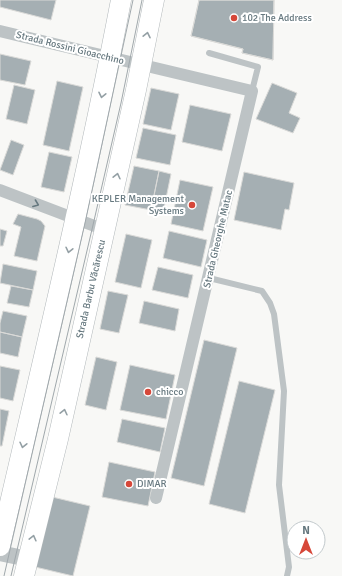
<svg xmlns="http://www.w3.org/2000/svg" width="342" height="576" font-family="Signika,sans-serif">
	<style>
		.building { fill: #a5afb3; stroke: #dadad8 }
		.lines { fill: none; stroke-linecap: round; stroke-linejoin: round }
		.primary-casing { stroke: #b1b7ba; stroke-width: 21 }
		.service { stroke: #bdc3c5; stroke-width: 6 }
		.minor { stroke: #bdc3c5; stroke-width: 12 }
		.tertiary { stroke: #bdc3c5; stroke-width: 16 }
		.primary { stroke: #fff; stroke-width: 20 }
		.tram { stroke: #a0a8ac; stroke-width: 1 }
		.oneway { stroke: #94a0a5 }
		.oneway2 { stroke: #66787f }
		.poi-dot { fill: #d64739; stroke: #fff; stroke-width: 1.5 }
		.labels { text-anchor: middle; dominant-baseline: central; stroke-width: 4; stroke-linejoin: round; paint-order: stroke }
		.poi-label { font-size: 10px; fill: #66787f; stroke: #fff; text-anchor: start }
		.street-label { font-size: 10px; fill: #66787f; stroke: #fff }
	</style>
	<rect width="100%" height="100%" fill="#f8f8f6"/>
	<path class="building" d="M 0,0 L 56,0 L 51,20 L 0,7 Z
		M 199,0 L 274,0 L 273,60 L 242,53 L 243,49 L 191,36 Z
		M 199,0 L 274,0 L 273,60 L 242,53 L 243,49 L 191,36 Z
		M 0,54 L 31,61 L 25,85 L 0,80 Z
		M 57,81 L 83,87 L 69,151 L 43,145 Z
		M 272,83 L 297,93 L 289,113 L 300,118 L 293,133 L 256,119 Z
		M 14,85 L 35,90 L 27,124 L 6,119 Z
		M 151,88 L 179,94 L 171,130 L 143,124 Z
		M 190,105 L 231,114 L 222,151 L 182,142 Z
		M 143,128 L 176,135 L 170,165 L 136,158 Z
		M 11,140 L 24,145 L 13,175 L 0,170 Z
		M 49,152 L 72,157 L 64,192 L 41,187 Z
		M 134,166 L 159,171 L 151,210 L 125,205 Z
		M 159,171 L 171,174 L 163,213 L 151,210 Z
		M 244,172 L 294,183 L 289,210 L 285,209 L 281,230 L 234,220 Z
		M 180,180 L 213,187 L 203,231 L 171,224 Z
		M 18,214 L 37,219 L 41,221 L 45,226 L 37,261 L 14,256 L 21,227 L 13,224 Z
		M 0,229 L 7,231 L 3,246 L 0,246 Z
		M 169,231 L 207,240 L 201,267 L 163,258 Z
		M 126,234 L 152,240 L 141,288 L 115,282 Z
		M 3,264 L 37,271 L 33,290 L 0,283 Z
		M 158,267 L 193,275 L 188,298 L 152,290 Z
		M 11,286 L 33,290 L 29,307 L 7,303 Z
		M 108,291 L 128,295 L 119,333 L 100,329 Z
		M 144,301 L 179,309 L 175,331 L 139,323 Z
		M 3,311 L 27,316 L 22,337 L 0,332 L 0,323 Z
		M 0,332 L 22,337 L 18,357 L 0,353 Z
		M 204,340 L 237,348 L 204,486 L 171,478 Z
		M 96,357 L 117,362 L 106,410 L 85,405 Z
		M 130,365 L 175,375 L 166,419 L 120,410 Z
		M 0,366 L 20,370 L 13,401 L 0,398 Z
		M 239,381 L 275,390 L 245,513 L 209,504 Z
		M 0,409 L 9,411 L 2,446 L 0,446 Z
		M 122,419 L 165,428 L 160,452 L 117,442 Z
		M 109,462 L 155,472 L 148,506 L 102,497 Z
		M 48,496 L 90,506 L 73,576 L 31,566 Z"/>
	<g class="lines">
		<defs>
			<path id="primary" d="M 0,546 C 42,364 86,183 121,0
				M 24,576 L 58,439 L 136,90 L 154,0"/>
		</defs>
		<use href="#primary" class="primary-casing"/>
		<path class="service" d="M 209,53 L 258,67 L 252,91
			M 209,278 L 262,291 L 270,303 L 274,314 L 284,391 L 279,485 L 289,567 L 287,576"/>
		<path class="minor" d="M 0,31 L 252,91 L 156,498
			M 0,190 L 105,230"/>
		<path class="tertiary" d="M 0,553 L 28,559"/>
		<use href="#primary" class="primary"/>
		<path class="tram" d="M 4,576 L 85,223 L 133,0
			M 11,576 L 93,225 L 121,103 L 142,0"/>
	</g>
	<defs><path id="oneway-chevron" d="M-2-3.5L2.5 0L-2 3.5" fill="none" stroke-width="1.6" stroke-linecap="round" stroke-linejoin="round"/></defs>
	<g class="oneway">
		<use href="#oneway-chevron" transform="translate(147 35) rotate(-78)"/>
		<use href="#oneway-chevron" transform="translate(102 95) rotate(102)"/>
		<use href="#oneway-chevron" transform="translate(117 176) rotate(-77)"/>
		<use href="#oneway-chevron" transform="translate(69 250) rotate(103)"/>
		<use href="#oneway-chevron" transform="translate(64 412) rotate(-77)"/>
		<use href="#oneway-chevron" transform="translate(23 445) rotate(103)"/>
		<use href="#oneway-chevron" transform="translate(33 538) rotate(-76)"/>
	</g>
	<use class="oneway2" href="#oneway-chevron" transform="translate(36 204) rotate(21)"/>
	<g class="poi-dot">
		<circle cx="234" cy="18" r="4"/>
		<circle cx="192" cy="205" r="4"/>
		<circle cx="148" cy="392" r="4"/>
		<circle cx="129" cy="484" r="4"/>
	</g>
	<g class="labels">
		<g class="poi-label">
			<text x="242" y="18">102 The Address</text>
			<text x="184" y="199" text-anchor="end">KEPLER Management<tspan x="184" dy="12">Systems</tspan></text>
			<text x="156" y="392">chicco</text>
			<text x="137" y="484">DIMAR</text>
		</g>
		<g class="street-label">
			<text transform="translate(70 48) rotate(14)">Strada Rossini Gioacchino</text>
			<text transform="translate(218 239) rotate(-77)">Strada Gheorghe Matac</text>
			<text transform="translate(91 289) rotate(-77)">Strada Barbu Văcărescu</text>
		</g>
	</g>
	<g transform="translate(306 540)"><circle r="19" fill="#ffffff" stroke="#c2c9cc"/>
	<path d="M0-3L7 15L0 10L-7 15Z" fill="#d64739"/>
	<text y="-6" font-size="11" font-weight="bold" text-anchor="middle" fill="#66787f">N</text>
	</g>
</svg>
